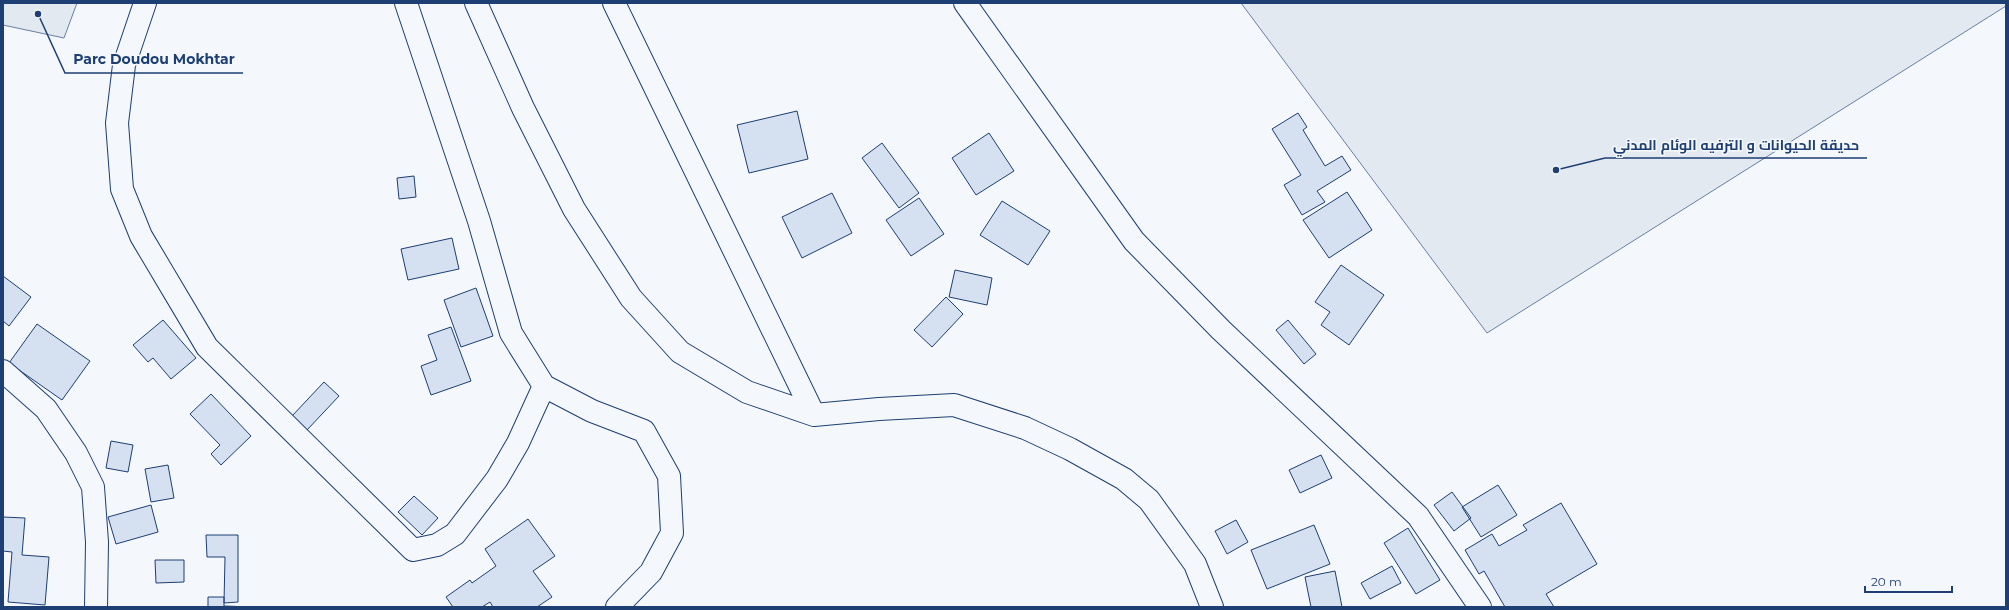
<svg xmlns="http://www.w3.org/2000/svg" width="2009" height="610" font-family="Montserrat,Cairo,sans-serif">
	<style>
		.green { fill: #e3e9f0; stroke: #687fa3 }
		.building { fill: #d5e0f0; stroke: #1d3f73 }
		.lines { fill: none; stroke-linecap: round; stroke-linejoin: round }
		.minor-casing { stroke: #1d3f73; stroke-width: 24 }
		.minor { stroke: #f4f7fb; stroke-width: 22 }
		.leader { fill: none; stroke: #1d3f73; stroke-width: 1.5 }
		.callout-dot { fill: #1d3f73; stroke: #f4f7fb; stroke-width: 1.5 }
		.callout-label { font-size: 14px; text-anchor: middle; font-weight: bold; fill: #1d3f73; stroke: #f4f7fb; stroke-width: 3; stroke-linejoin: round; paint-order: stroke }
	</style>
	<rect width="100%" height="100%" fill="#f4f7fb"/>
	<path class="green" d="M 3,3 L 77,3 L 64,38 L 3,25 Z
		M 1241,3 L 2006,3 L 2006,6 L 1487,333 Z"/>
	<path class="building" d="M 797,111 L 808,159 L 749,173 L 737,125 Z
		M 1298,113 L 1307,127 L 1303,130 L 1325,166 L 1342,156 L 1351,170 L 1317,191 L 1325,202 L 1302,215 L 1284,185 L 1301,175 L 1272,129 Z
		M 989,133 L 1014,171 L 976,195 L 952,158 Z
		M 882,143 L 919,193 L 899,208 L 862,158 Z
		M 414,176 L 416,197 L 399,199 L 397,178 Z
		M 1347,192 L 1372,230 L 1329,258 L 1303,220 Z
		M 832,193 L 852,233 L 802,258 L 782,217 Z
		M 919,198 L 944,234 L 911,256 L 886,220 Z
		M 1002,201 L 1050,231 L 1028,265 L 980,235 Z
		M 452,238 L 459,269 L 408,280 L 401,249 Z
		M 1341,265 L 1384,295 L 1349,345 L 1321,325 L 1330,312 L 1315,302 Z
		M 955,270 L 992,278 L 987,305 L 949,297 Z
		M 3,276 L 31,297 L 9,326 L 3,321 Z
		M 476,288 L 493,336 L 461,347 L 444,300 Z
		M 946,297 L 963,314 L 932,347 L 914,330 Z
		M 163,320 L 196,358 L 171,379 L 153,358 L 148,362 L 133,345 Z
		M 1288,320 L 1316,354 L 1304,364 L 1276,330 Z
		M 37,324 L 90,361 L 62,400 L 9,363 Z
		M 451,327 L 471,381 L 431,395 L 421,366 L 437,360 L 428,335 Z
		M 324,382 L 339,396 L 307,430 L 292,416 Z
		M 211,394 L 251,436 L 221,465 L 211,454 L 220,445 L 190,414 Z
		M 111,441 L 133,445 L 128,472 L 106,468 Z
		M 1321,455 L 1332,478 L 1300,493 L 1289,470 Z
		M 168,465 L 174,498 L 151,502 L 145,469 Z
		M 1498,485 L 1517,515 L 1481,537 L 1462,507 Z
		M 1452,492 L 1471,518 L 1454,531 L 1434,505 Z
		M 414,496 L 438,518 L 422,535 L 398,512 Z
		M 1561,503 L 1597,564 L 1546,594 L 1554,607 L 1505,607 L 1484,571 L 1479,574 L 1465,550 L 1492,534 L 1499,546 L 1527,530 L 1523,525 Z
		M 151,505 L 158,532 L 116,544 L 108,517 Z
		M 3,517 L 25,518 L 22,555 L 49,557 L 45,605 L 8,602 L 12,552 L 3,551 Z
		M 528,519 L 555,556 L 533,571 L 552,597 L 537,607 L 493,607 L 490,602 L 482,607 L 453,607 L 446,597 L 470,580 L 472,583 L 496,566 L 485,549 Z
		M 1236,520 L 1248,542 L 1227,554 L 1215,531 Z
		M 1314,525 L 1330,564 L 1267,589 L 1251,550 Z
		M 1408,528 L 1440,580 L 1416,594 L 1384,543 Z
		M 206,535 L 238,535 L 238,602 L 224,603 L 225,557 L 207,557 Z
		M 155,560 L 184,560 L 184,582 L 156,583 Z
		M 1392,566 L 1401,583 L 1370,599 L 1361,583 Z
		M 1335,571 L 1342,607 L 1311,607 L 1305,577 Z
		M 208,597 L 224,597 L 224,606 L 252,607 L 208,607 Z"/>
	<g class="lines">
		<defs>
			<path id="minor" d="M 145,3 L 124,65 L 117,123 L 122,189 L 141,236 L 207,347 L 413,550 L 437,545 L 455,534 L 497,479 L 518,443 L 544,386
				M 406,3 L 479,221 L 511,333 L 544,386 L 592,411 L 644,431 L 669,476 L 672,533 L 651,572 L 617,607
				M 476,3 L 523,108 L 574,209 L 631,298 L 680,352 L 747,392 L 814,415 L 879,409 L 954,405 L 1025,428 L 1070,449 L 1124,479 L 1149,500 L 1195,564 L 1212,607
				M 614,3 L 814,415
				M 965,3 L 1134,241 L 1221,330 L 1418,516 L 1480,607
				M 3,371 L 46,409 L 76,453 L 93,487 L 97,542 L 96,607"/>
		</defs>
		<use href="#minor" class="minor-casing"/>
		<use href="#minor" class="minor"/>
	</g>
	<path class="leader" d="M38 14L65 73H243M1556 170L1605 158H1867"/>
	<g class="callout-dot">
		<circle cx="38" cy="14" r="4"/>
		<circle cx="1556" cy="170" r="4"/>
	</g>
	<g class="callout-label">
		<text x="154" y="64">Parc Doudou Mokhtar</text>
		<text x="1736" y="150">حديقة الحيوانات و الترفيه الوئام المدني</text>
	</g>
	<rect width="2009" height="610" fill="none" stroke="#1d3f73" stroke-width="8"/>
	<path d="M1865 586v6h87v-6" fill="none" stroke="#1d3f73" stroke-width="2"/>
	<text x="1871" y="586" font-size="12" fill="#1d3f73" stroke="#f4f7fb" stroke-width="3" paint-order="stroke">20 m</text>
</svg>
